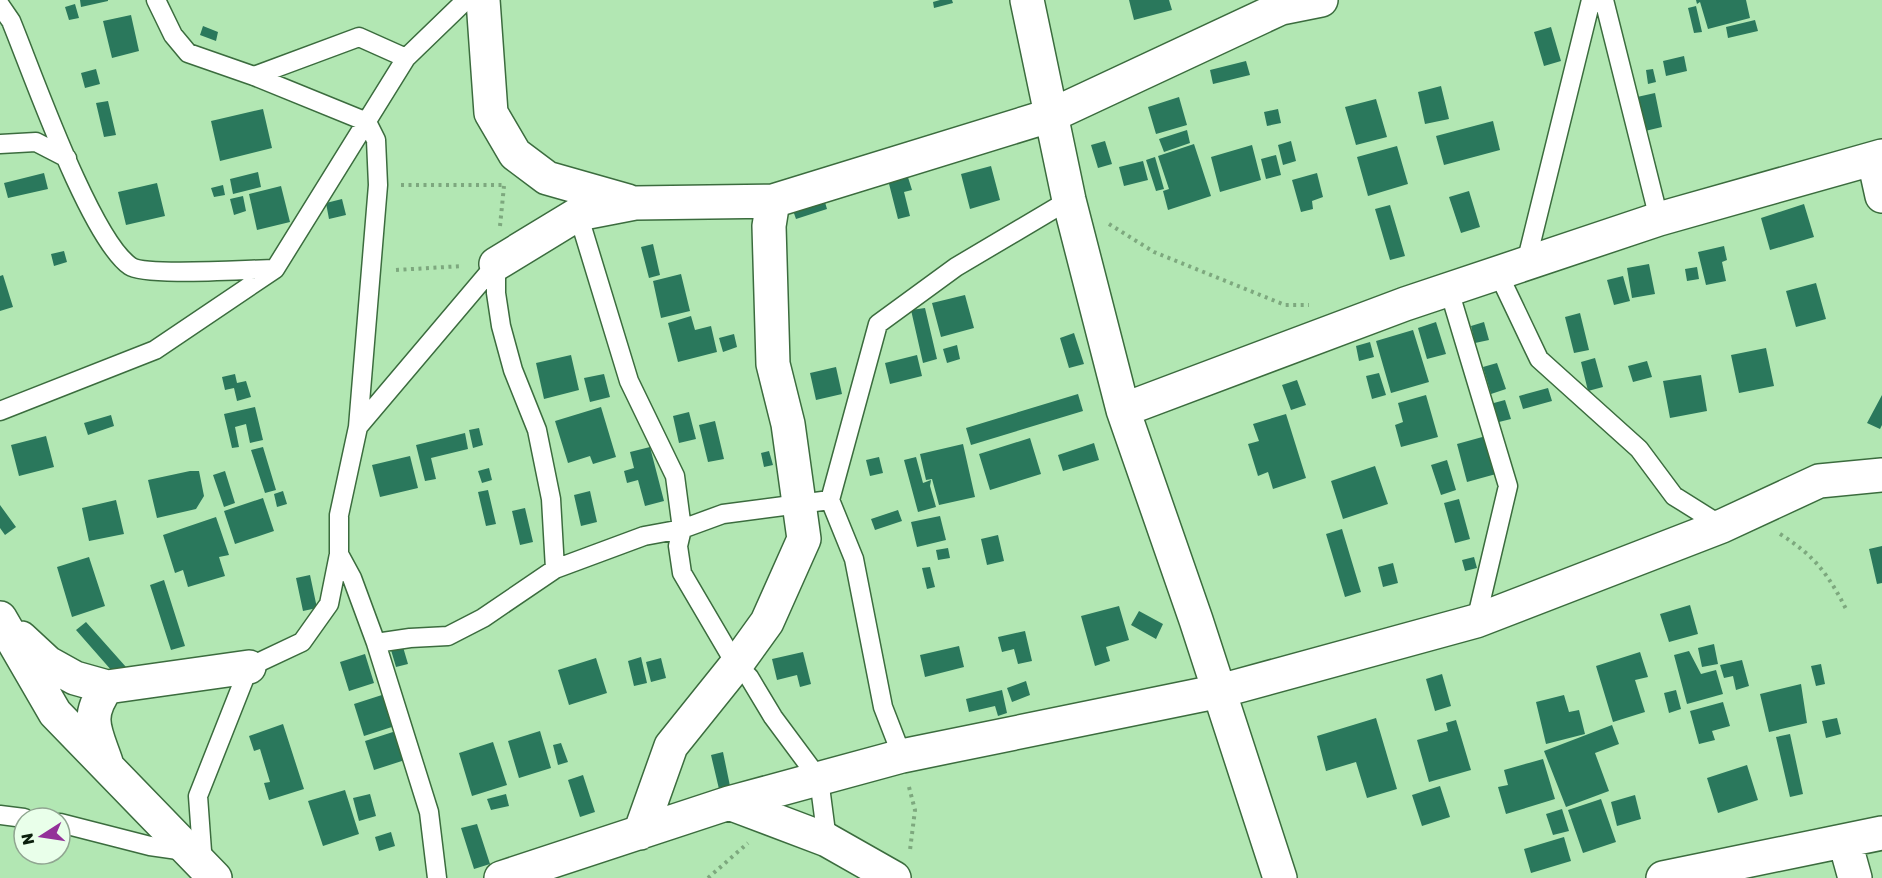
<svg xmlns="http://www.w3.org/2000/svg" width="1882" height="878" font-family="Rubik,sans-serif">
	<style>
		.building { fill: #2a785c }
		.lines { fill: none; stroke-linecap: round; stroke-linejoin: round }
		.service-casing { stroke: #3b6c3e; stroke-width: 21 }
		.minor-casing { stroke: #3b6c3e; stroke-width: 36 }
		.path { stroke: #7da87e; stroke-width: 4; stroke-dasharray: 3 4.5; stroke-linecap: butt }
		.service { stroke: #fff; stroke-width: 18 }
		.minor { stroke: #fff; stroke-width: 33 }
	</style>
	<rect width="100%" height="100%" fill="#b2e7b3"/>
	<path class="building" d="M 80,0 L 108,0 L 108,1 L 81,7 Z
		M 940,0 L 952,0 L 953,3 L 934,8 L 933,2 Z
		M 1129,0 L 1169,0 L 1172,10 L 1134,20 Z
		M 1696,0 L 1746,0 L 1750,18 L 1708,29 L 1700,2 L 1697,4 Z
		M 75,4 L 79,18 L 69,20 L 65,7 Z
		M 1696,6 L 1702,32 L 1694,33 L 1688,8 Z
		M 131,15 L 139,51 L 112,58 L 103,21 Z
		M 1755,20 L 1758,31 L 1728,38 L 1726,27 Z
		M 203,26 L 218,32 L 216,41 L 200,35 Z
		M 1551,27 L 1561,61 L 1544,66 L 1534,32 Z
		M 1684,56 L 1687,71 L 1666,76 L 1663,61 Z
		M 1246,61 L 1250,75 L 1213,84 L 1210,70 Z
		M 96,69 L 100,84 L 85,88 L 81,73 Z
		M 1653,69 L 1656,82 L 1648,84 L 1646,70 Z
		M 1441,86 L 1449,119 L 1425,124 L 1418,92 Z
		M 1655,93 L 1662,127 L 1645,131 L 1637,97 Z
		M 1179,97 L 1187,125 L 1156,134 L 1148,107 Z
		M 1376,99 L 1387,137 L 1356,145 L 1345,107 Z
		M 108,101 L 116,135 L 104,137 L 96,103 Z
		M 263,109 L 272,148 L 220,161 L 211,121 Z
		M 1278,109 L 1281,123 L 1267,126 L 1264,112 Z
		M 1493,121 L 1500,150 L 1444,165 L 1436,136 Z
		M 1187,130 L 1190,143 L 1164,152 L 1159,139 Z
		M 1105,141 L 1112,164 L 1098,168 L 1091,145 Z
		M 1291,141 L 1296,161 L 1283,165 L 1278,145 Z
		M 1194,144 L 1211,196 L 1168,210 L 1163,191 L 1169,189 L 1158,156 Z
		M 1252,145 L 1261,180 L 1220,192 L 1211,157 Z
		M 1397,146 L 1408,184 L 1368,196 L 1357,157 Z
		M 1276,155 L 1281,175 L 1266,179 L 1261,159 Z
		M 1155,157 L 1164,189 L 1156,191 L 1146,160 Z
		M 1143,161 L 1148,180 L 1124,186 L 1119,167 Z
		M 991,166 L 1000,200 L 970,209 L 961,174 Z
		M 906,171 L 912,190 L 904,192 L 910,216 L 898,219 L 887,176 Z
		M 258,172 L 261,187 L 233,194 L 230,179 Z
		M 44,173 L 48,189 L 8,198 L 4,183 Z
		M 1317,173 L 1323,197 L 1312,201 L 1313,209 L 1301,212 L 1292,180 Z
		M 157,183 L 165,216 L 126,225 L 118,192 Z
		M 223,185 L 225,195 L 214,197 L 211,188 Z
		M 281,186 L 290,222 L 257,230 L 249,194 Z
		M 1469,191 L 1480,227 L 1461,233 L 1449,197 Z
		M 822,192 L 827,209 L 796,219 L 790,202 Z
		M 243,196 L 246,211 L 234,215 L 230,199 Z
		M 342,199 L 346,215 L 329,219 L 326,203 Z
		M 1804,204 L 1814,237 L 1770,250 L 1761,218 Z
		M 1390,205 L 1405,256 L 1390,260 L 1375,209 Z
		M 653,244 L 660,275 L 649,278 L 641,247 Z
		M 1724,246 L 1727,260 L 1722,262 L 1726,281 L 1706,285 L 1698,252 Z
		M 64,251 L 67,262 L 54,266 L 51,254 Z
		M 1649,264 L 1655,294 L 1632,298 L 1627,268 Z
		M 1697,267 L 1699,279 L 1687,281 L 1685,269 Z
		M 681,274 L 690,311 L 661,318 L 653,281 Z
		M 3,275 L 13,307 L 0,311 L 0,276 Z
		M 1623,276 L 1630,301 L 1614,305 L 1607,280 Z
		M 1816,283 L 1826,319 L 1796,327 L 1786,291 Z
		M 965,295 L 974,328 L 941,337 L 932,303 Z
		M 925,308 L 937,359 L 923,363 L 911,310 Z
		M 1580,313 L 1589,350 L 1574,353 L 1565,317 Z
		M 691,316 L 695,330 L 711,326 L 717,352 L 678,362 L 668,323 Z
		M 1436,322 L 1446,354 L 1427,359 L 1418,328 Z
		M 1484,322 L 1489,340 L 1475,343 L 1471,326 Z
		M 1413,330 L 1429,382 L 1391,393 L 1376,341 Z
		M 1074,333 L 1084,364 L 1069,368 L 1060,338 Z
		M 734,334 L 737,347 L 723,352 L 719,338 Z
		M 1370,342 L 1374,357 L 1359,361 L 1356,346 Z
		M 957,345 L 960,359 L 947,363 L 943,349 Z
		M 1766,348 L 1774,386 L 1739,393 L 1731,355 Z
		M 571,355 L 579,390 L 544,399 L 536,363 Z
		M 917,355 L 922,376 L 890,384 L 885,363 Z
		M 1595,358 L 1603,387 L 1588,391 L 1581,362 Z
		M 1647,361 L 1652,377 L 1633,382 L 1628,366 Z
		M 1497,363 L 1506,389 L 1491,394 L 1483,367 Z
		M 836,367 L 842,394 L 816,400 L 810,373 Z
		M 1379,373 L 1386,395 L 1372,399 L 1366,376 Z
		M 235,374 L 237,383 L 246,381 L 251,397 L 237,401 L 234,388 L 225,390 L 222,377 Z
		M 604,374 L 610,397 L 590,402 L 584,378 Z
		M 1701,375 L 1707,411 L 1670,418 L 1663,381 Z
		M 1297,380 L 1306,405 L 1291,410 L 1282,385 Z
		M 1548,388 L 1552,401 L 1523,409 L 1519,396 Z
		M 1078,394 L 1083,411 L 971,445 L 966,428 Z
		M 1426,395 L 1438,437 L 1401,447 L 1395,425 L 1403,422 L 1398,403 Z
		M 1882,395 L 1882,425 L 1880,429 L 1867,423 Z
		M 1505,400 L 1511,419 L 1495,423 L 1490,404 Z
		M 255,407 L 263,440 L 250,443 L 246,424 L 235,427 L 239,447 L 232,448 L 224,414 Z
		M 601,407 L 616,457 L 593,464 L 590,456 L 568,463 L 555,421 Z
		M 689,412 L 696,439 L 679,443 L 673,416 Z
		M 1286,414 L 1306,478 L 1273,489 L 1268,472 L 1258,476 L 1248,444 L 1259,441 L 1253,424 Z
		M 111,415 L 114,426 L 88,435 L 84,423 Z
		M 715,421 L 724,459 L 708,462 L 699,425 Z
		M 479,428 L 483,445 L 473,448 L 469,430 Z
		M 465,433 L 468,449 L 431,458 L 436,479 L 425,481 L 416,445 Z
		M 46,436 L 54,467 L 19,476 L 11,445 Z
		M 1486,436 L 1496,474 L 1467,482 L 1457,444 Z
		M 1030,438 L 1041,474 L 990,490 L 979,454 Z
		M 1094,443 L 1099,460 L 1063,471 L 1058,455 Z
		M 963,444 L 975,497 L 939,505 L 932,479 L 926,480 L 920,454 Z
		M 263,447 L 276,490 L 265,493 L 251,450 Z
		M 650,447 L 664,501 L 645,506 L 638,480 L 627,483 L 624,471 L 634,468 L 630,452 Z
		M 769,451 L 773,465 L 764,467 L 761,453 Z
		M 410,456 L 418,488 L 380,497 L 372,465 Z
		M 879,457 L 883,473 L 870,476 L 866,460 Z
		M 916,457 L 923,483 L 931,480 L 930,486 L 936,507 L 918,512 L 904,460 Z
		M 1447,460 L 1456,490 L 1441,495 L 1431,465 Z
		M 1375,466 L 1388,504 L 1343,519 L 1331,481 Z
		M 489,468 L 492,480 L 482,483 L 478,471 Z
		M 190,471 L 199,471 L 204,496 L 196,509 L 157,518 L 148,480 Z
		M 225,471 L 235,503 L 224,507 L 213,475 Z
		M 488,490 L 496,524 L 486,526 L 478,492 Z
		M 283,491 L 287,504 L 277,507 L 274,494 Z
		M 590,491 L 597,522 L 581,526 L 574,495 Z
		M 263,498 L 274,531 L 235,544 L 224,511 Z
		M 1459,499 L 1470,539 L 1455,543 L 1444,503 Z
		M 116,500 L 124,534 L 89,541 L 82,508 Z
		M 0,505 L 16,527 L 5,535 L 0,528 Z
		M 525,508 L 533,542 L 520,545 L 512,511 Z
		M 898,510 L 902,521 L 875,530 L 871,519 Z
		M 940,516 L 946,540 L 917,547 L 911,522 Z
		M 216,517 L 229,555 L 219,557 L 225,576 L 188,587 L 183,570 L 175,573 L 163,535 Z
		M 1342,529 L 1361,592 L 1345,597 L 1326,534 Z
		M 998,535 L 1004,561 L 987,565 L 981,539 Z
		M 1882,546 L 1882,583 L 1877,584 L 1869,549 Z
		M 948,548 L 950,558 L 938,560 L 936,550 Z
		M 89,557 L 105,606 L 72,617 L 57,567 Z
		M 1474,557 L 1477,568 L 1465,571 L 1462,560 Z
		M 1393,563 L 1398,583 L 1383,587 L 1378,567 Z
		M 930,567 L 935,587 L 927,589 L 922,568 Z
		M 310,575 L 317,608 L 303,611 L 296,578 Z
		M 164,580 L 185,646 L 171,650 L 150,585 Z
		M 1690,605 L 1698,634 L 1669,642 L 1660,614 Z
		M 1119,606 L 1129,640 L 1106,647 L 1110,661 L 1095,666 L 1081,616 Z
		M 1139,611 L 1163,624 L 1156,639 L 1131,625 Z
		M 86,622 L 126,667 L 112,671 L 76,630 Z
		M 1025,631 L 1032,661 L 1018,664 L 1014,649 L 1002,652 L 998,637 Z
		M 1714,644 L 1718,664 L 1702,667 L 1698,648 Z
		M 959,646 L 964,667 L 925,677 L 920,655 Z
		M 403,647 L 408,664 L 396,667 L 391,650 Z
		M 1689,651 L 1701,674 L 1716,670 L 1723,694 L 1687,704 L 1674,655 Z
		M 803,652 L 811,684 L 800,687 L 797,675 L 777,680 L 772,659 Z
		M 1640,652 L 1648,677 L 1635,680 L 1645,712 L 1613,722 L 1596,666 Z
		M 365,654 L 374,683 L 349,691 L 340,662 Z
		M 641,657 L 647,683 L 634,686 L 628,661 Z
		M 596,658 L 607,693 L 569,705 L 558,670 Z
		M 661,658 L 666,678 L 651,682 L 646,662 Z
		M 1742,660 L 1749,686 L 1736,690 L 1733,676 L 1724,678 L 1720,665 Z
		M 1821,664 L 1825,684 L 1816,686 L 1811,666 Z
		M 1442,674 L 1451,706 L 1435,711 L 1426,679 Z
		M 1026,681 L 1030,695 L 1012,702 L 1007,688 Z
		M 1801,684 L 1807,723 L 1769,732 L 1760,694 Z
		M 1002,690 L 1007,713 L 998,716 L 995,706 L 969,712 L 966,699 Z
		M 1676,690 L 1681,709 L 1669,713 L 1664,693 Z
		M 385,694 L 395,726 L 364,736 L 354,704 Z
		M 1564,695 L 1569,712 L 1579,710 L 1585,734 L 1546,744 L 1536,702 Z
		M 1723,702 L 1730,726 L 1712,731 L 1715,740 L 1699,744 L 1690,711 Z
		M 1376,718 L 1397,789 L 1367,798 L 1356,762 L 1326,771 L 1317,736 Z
		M 1837,718 L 1841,734 L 1826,738 L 1822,721 Z
		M 1456,720 L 1471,770 L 1429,782 L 1417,740 L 1448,731 L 1446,723 Z
		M 283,724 L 304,789 L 269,800 L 264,783 L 270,782 L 260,749 L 254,751 L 249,736 Z
		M 1612,725 L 1619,744 L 1595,753 L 1609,791 L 1566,807 L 1544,751 Z
		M 396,731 L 405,760 L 374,770 L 365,741 Z
		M 540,731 L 551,768 L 519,778 L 508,741 Z
		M 1790,734 L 1803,794 L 1790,797 L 1776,737 Z
		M 493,742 L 507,785 L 472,796 L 459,753 Z
		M 561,743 L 568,762 L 558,765 L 553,745 Z
		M 723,752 L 730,786 L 719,789 L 711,755 Z
		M 1543,759 L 1555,799 L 1506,814 L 1498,787 L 1508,785 L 1504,770 Z
		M 1747,765 L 1758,800 L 1718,813 L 1707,778 Z
		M 583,775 L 595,812 L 580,817 L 568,780 Z
		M 1440,786 L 1450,817 L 1422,826 L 1412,795 Z
		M 345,790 L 359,834 L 323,846 L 308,801 Z
		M 370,794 L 376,816 L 359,821 L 353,798 Z
		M 506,794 L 509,806 L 491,810 L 487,799 Z
		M 1635,795 L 1641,819 L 1617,826 L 1611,802 Z
		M 1601,799 L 1616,842 L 1583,853 L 1568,810 Z
		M 1562,809 L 1569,831 L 1553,835 L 1546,814 Z
		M 477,824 L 490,864 L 474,869 L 461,828 Z
		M 391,832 L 395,846 L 379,851 L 375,837 Z
		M 1564,837 L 1571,861 L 1531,873 L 1524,849 Z"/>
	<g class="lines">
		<defs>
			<path id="service" d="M 156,0 L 173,35 L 188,53 L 254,76 L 367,122 L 376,140 L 378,185 L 358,427
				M 1604,0 L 1659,219
				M 0,5 L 11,21 C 32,72 90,238 130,266 C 146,277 249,269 275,269
				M 254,76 L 359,37 L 406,58
				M 0,144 L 36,142 L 67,158
				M 578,214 L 629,381 L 675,476 L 682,529 L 678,546 L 682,573 L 736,665 L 749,677 L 773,717 L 819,779 L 827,840
				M 1526,263 L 1591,0
				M 496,264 L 496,293 L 501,326 L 513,370 L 537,430 L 551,499 L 555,569
				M 1498,273 L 1539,359 L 1639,449 L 1674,496 L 1722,526
				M 1449,290 L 1508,486 L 1476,621
				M 0,411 L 155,350 L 275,269 L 406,58 L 466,0
				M 830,500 L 854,559 L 883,707 L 902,756
				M 339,554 L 352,578 L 376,643 L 429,812 L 437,878
				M 376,643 L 410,638 L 448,636 L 483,618 L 555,569 L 644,536 L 682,529 L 723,514 L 830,500 L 878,324 L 956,267 L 1069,200
				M 0,815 L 24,818
				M 60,823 L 150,846 L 185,851
				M 203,865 L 198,796 L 249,667 L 302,642 L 329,604 L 339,554 L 339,515 L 358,427 L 496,264"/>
			<path id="minor" d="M 483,0 L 491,113 L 515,154 L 547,178 L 628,201
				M 1027,0 L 1069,200 L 1123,410 L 1196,620 L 1280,878
				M 1874,160 L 1882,196
				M 496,264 L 578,214 L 635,203 L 773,201 L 1052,115 L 1281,8 L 1321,0
				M 1123,410 L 1405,304 L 1659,219 L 1882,156
				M 0,618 L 55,713 L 215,878
				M 21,638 L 48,663 L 75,678 L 107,687 L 249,667
				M 106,762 C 95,730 85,717 107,687
				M 729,803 L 827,840 L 894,878
				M 640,833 L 671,746 L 736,665 L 767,622 L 804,539 L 788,424 L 773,364 L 769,226 L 773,201
				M 1845,842 L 1855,878
				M 501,878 L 729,803 L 902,756 L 1220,691 L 1476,621 L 1722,526 L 1819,481 L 1882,475
				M 1663,878 L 1882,833"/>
		</defs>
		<use href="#service" class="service-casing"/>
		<use href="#minor" class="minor-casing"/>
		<path class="path" d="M 401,185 L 502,185
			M 1109,224 L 1154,252 L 1285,305 L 1309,305
			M 500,226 L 504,186
			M 396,270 L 463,266
			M 1780,534 C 1814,555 1829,575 1847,611
			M 909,787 L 915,810 L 910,850
			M 708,878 L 748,843"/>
		<use href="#service" class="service"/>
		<use href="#minor" class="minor"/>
	</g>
	<g transform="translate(42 836) rotate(258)"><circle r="28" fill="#e9ffea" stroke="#90a591" stroke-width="1.5"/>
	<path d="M0-4.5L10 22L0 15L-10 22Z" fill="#933199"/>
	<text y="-9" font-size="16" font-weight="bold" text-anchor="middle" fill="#0a1f0c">N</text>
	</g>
</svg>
